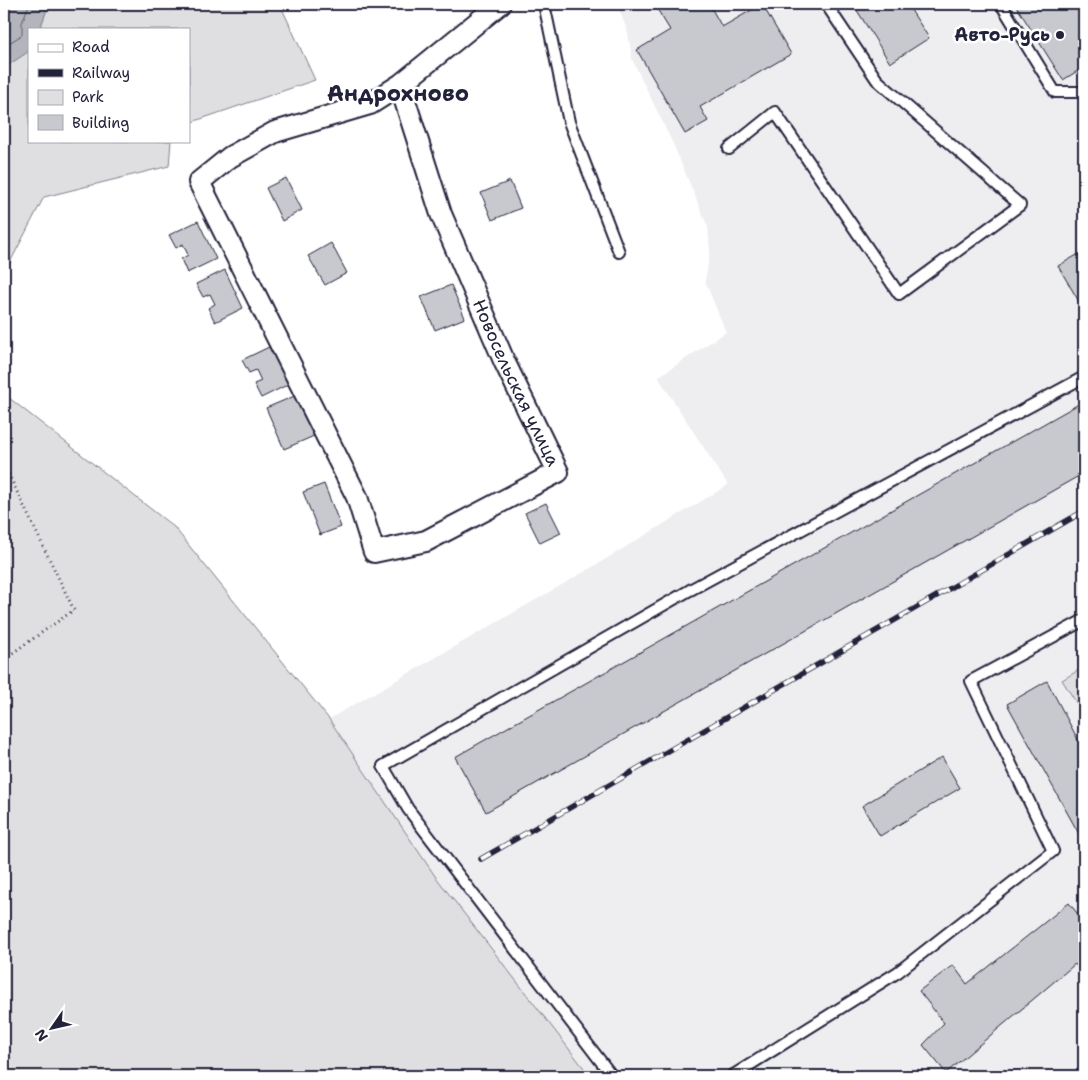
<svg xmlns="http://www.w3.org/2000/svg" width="1088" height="1080" font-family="'Shantell Sans',sans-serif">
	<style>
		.built { fill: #eeeef1 }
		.green { fill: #dfdfe2; stroke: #80808e }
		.water { fill: #b4b4bc; stroke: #7a7a88 }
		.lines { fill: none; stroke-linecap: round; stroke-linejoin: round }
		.shore { stroke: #5c5c6f; stroke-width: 1 }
		.building { fill: #c8c8cf; stroke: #22223b }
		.service-casing { stroke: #22223b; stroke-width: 14 }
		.minor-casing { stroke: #22223b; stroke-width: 24 }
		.path { stroke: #22223b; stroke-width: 3; stroke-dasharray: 1 4; stroke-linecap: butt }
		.service { stroke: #fff; stroke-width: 10 }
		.minor { stroke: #fff; stroke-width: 20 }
		.rail-casing { stroke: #22223b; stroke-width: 5.5 }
		.rail { stroke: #fff; stroke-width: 4; stroke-dasharray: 11; stroke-linecap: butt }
		.poi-dot { fill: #22223b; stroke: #fff; stroke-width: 2 }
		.labels { text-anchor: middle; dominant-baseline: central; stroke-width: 5; stroke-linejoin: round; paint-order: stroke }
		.poi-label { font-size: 18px; font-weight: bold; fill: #22223b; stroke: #fff; text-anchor: end }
		.street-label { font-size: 18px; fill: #22223b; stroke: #fff }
		.district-label { font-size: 22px; font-weight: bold; fill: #22223b; stroke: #fff }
	</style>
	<rect width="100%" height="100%" fill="#fff"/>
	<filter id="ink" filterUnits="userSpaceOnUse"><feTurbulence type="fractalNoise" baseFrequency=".02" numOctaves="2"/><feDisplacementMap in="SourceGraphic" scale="10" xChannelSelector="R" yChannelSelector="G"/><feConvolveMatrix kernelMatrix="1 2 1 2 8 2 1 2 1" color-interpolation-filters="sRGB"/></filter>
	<g filter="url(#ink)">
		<path class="built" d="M 617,4 L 1084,4 L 1084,667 L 1062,680 L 1084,715 L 1084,1068 L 1076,1076 L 590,1076 L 435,876 L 329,719 L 591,568 L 728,485 L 658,377 L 726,332 L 705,281 L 710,252 L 708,227 L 674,146 L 632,59 L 628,33 Z"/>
		<path class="green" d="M 4,4 L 280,4 L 315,80 L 189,123 L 189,29 L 29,29 L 29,141 L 171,141 L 169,166 L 44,197 L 4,274 Z
			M 4,394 L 174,527 L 329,719 L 435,876 L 590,1076 L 4,1076 Z
			M 1084,667 L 1084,715 L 1062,680 Z"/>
		<path class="water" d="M 4,4 L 49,4 L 40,29 L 29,29 L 28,52 L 4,68 Z"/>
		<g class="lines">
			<path class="shore" d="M 4,46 L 22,35 L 22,23 L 29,4"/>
		</g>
		<path class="building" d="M 654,4 L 709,4 L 722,27 L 762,4 L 791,54 L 700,107 L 708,121 L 685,134 L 637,50 L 670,30 Z
			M 853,4 L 907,4 L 929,38 L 890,63 Z
			M 1015,4 L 1084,4 L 1084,67 L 1063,80 Z
			M 286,178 L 302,210 L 282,221 L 266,188 Z
			M 510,181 L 521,208 L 492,220 L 481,193 Z
			M 198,221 L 216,259 L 187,273 L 181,259 L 188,255 L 183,244 L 176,248 L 169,235 Z
			M 331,243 L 347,273 L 325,285 L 308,256 Z
			M 1084,251 L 1084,303 L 1081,305 L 1058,266 Z
			M 225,270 L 243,308 L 215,322 L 208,308 L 215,304 L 210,294 L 203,297 L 196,284 Z
			M 451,285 L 465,318 L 435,330 L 421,297 Z
			M 271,346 L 289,384 L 261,398 L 254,384 L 261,381 L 256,370 L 249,373 L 242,360 Z
			M 297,395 L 314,436 L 284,449 L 266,408 Z
			M 1084,401 L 1084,473 L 486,812 L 455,757 Z
			M 324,484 L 341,527 L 320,535 L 303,492 Z
			M 546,503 L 561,533 L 540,543 L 525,513 Z
			M 1047,681 L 1084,751 L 1084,843 L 1007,704 Z
			M 942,757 L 960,788 L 880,836 L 862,806 Z
			M 1069,903 L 1081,918 L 1084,916 L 1084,975 L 1075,964 L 946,1073 L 923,1045 L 944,1023 L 919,991 L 953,965 L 967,984 Z"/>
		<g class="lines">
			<defs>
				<path id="service" d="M 544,4 L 569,122 L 619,252
					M 1001,4 L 1055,92 L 1084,92
					M 729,149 L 775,112 L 899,294 L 1020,205 L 877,80 L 826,4
					M 612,1076 L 408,809 L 383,766 L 690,590 L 1084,377
					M 732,1076 L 898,972 L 1053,851 L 971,681 L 1084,620"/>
				<g id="minor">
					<path id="s1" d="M 400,85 L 441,214 L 505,363 L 558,472 L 426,541 L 374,552 L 357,497 L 199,182 L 230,157 L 275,132 L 370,104 L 400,85 L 500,4"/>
				</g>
			</defs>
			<use href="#service" class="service-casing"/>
			<use href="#minor" class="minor-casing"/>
			<path class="path" d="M 4,465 L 74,610 L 4,659"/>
			<use href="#service" class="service"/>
			<use href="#minor" class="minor"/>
			<defs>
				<path id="rail" d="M 481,859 L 1084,511"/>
			</defs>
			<use href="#rail" class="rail-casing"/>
			<use href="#rail" class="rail"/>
		</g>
	</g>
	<circle class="poi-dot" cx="1060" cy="35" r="5"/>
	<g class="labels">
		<g class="poi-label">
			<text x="1050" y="35">Авто-Русь</text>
		</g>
		<g class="street-label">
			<text stroke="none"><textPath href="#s1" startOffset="320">Новосельская улица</textPath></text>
		</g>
		<g class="district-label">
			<text x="398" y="93">Андрохново</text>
		</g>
	</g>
	<rect width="1088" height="1080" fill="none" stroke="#fff" stroke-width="20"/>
	<rect x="10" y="10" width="1068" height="1060" fill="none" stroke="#22223b" stroke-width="2" filter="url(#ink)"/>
	<rect x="28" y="28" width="162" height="115" fill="#ffffff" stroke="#a7a7b1"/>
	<rect x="38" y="44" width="25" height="8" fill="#ffffff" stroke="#a7a7b1"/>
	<text x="72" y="52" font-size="15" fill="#22223b">Road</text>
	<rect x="38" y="69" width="25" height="8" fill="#22223b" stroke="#a7a7b1"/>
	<text x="72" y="78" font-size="15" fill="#22223b">Railway</text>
	<rect x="38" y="90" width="25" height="15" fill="#dfdfe2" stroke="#a7a7b1"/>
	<text x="72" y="102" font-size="15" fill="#22223b">Park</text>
	<rect x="38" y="115" width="25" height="15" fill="#c8c8cf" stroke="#a7a7b1"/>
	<text x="72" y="128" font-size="15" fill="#22223b">Building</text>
	<g transform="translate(52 1028) rotate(236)" stroke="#ffffff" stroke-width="4" paint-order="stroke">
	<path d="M0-4L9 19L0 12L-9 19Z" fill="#22223b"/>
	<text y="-8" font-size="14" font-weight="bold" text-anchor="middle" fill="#22223b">N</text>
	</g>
</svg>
